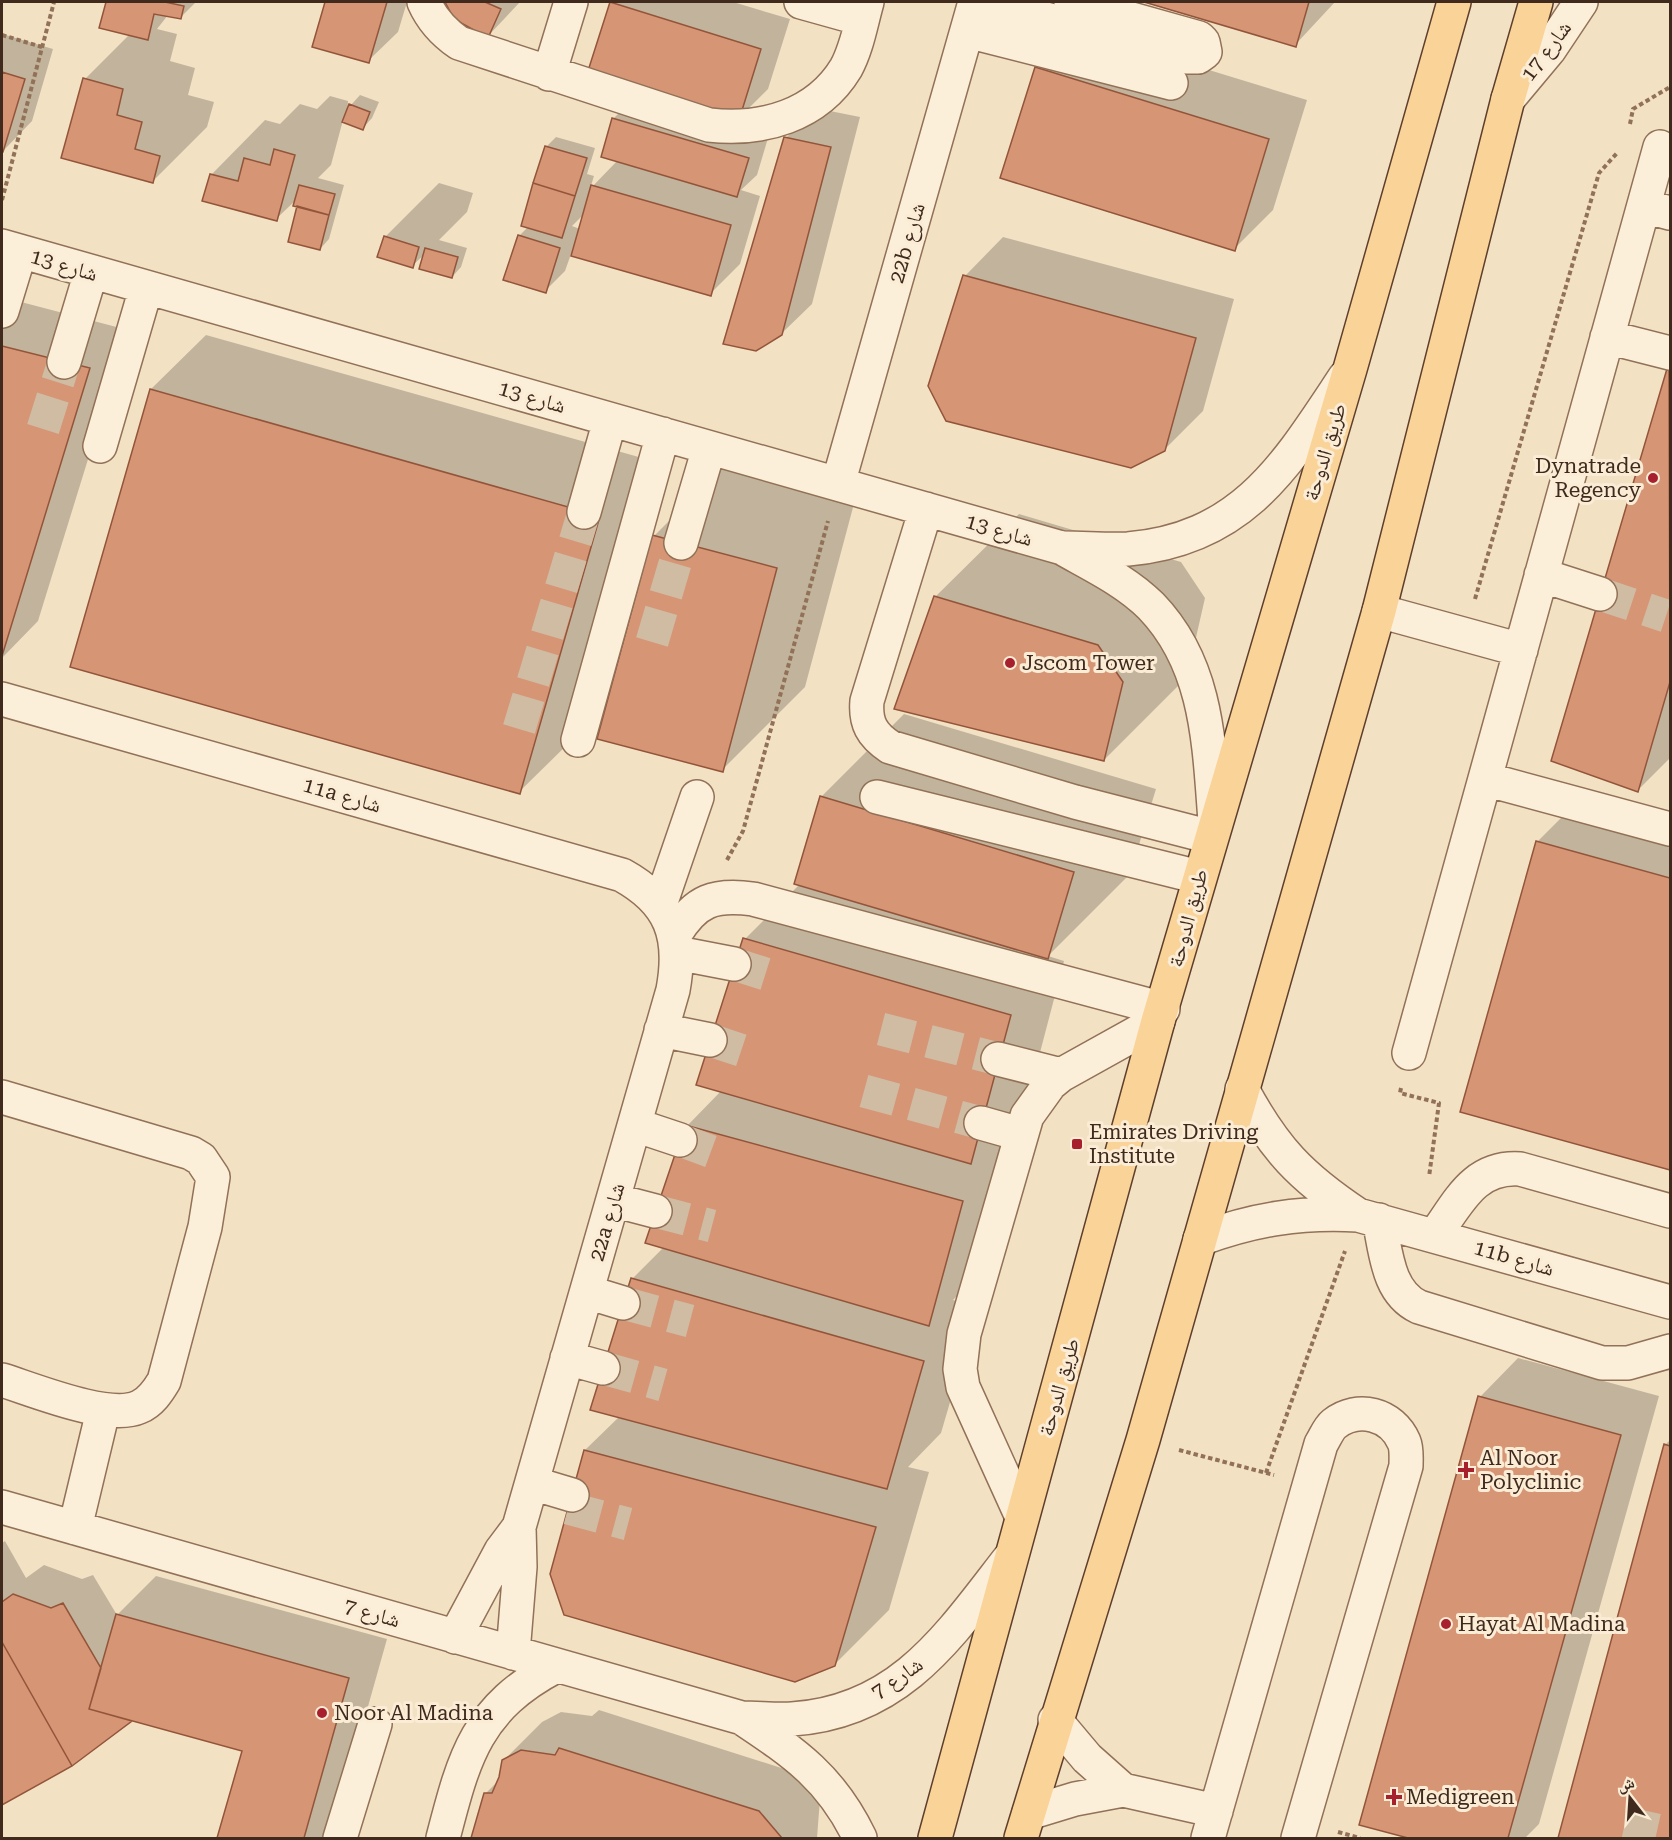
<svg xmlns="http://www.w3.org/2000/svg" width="1672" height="1840" font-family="'Roboto Serif','Noto Naskh Arabic',serif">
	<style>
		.shadow { fill: #0003; fill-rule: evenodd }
		.building { fill: #d69575; stroke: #93553a; stroke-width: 1.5 }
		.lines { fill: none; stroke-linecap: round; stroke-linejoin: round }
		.minor-tunnel { stroke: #cfbca3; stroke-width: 33; stroke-dasharray: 33 16; stroke-linecap: butt }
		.minor-casing { stroke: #917157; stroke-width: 36 }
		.major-casing { stroke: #5e3f2c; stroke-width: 36 }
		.path { stroke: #917157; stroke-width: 4; stroke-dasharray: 4.5 3; stroke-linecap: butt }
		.minor { stroke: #fcefd9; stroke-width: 33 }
		.major { stroke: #fad398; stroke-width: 33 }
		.poi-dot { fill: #a7202d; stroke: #faecd5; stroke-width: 2 }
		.labels { text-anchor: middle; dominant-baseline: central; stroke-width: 6; stroke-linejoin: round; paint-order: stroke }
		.street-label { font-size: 21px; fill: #3f2a1d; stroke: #faecd5 }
		.poi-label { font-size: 21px; fill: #3f2a1d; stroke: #faecd5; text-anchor: start }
	</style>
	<rect width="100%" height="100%" fill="#f3e1c4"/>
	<path class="shadow" d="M 107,2 L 196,2 L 180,18 L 168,15 L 157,29 L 177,34 L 170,61 L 195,68 L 188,95 L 214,102 L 207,127 L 153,181 L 85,79 L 130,34 L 101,27 Z
		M 327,2 L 407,2 L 398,32 L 368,61 L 314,46 Z
		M 447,2 L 520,2 L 488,36 L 455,18 Z
		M 612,2 L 733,2 L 790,19 L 768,89 L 738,119 Z
		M 1149,2 L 1335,2 L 1295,45 Z
		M 1075,29 L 1307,100 L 1273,210 L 1234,249 L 1036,68 Z
		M 2,34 L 53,49 L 32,121 L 3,151 Z
		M 360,95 L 379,102 L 372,118 L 363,128 L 343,120 L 331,165 L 318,178 L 344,185 L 329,239 L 320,249 L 297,199 L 276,219 L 211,175 L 265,120 L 280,124 L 300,104 L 317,109 L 330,96 L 348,101 L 347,115 L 351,105 Z
		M 634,98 L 768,138 L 757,175 L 741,190 L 760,196 L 740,264 L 710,294 L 571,254 L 565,271 L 545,291 L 519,236 L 528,227 L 546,147 L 556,137 L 595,148 L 587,174 L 594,176 L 590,189 L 618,160 L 603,156 L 614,118 ZM 584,214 L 580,229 L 572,226 Z
		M 815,108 L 860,117 L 812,304 L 781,334 L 786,138 Z
		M 439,183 L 473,193 L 467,212 L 439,240 L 467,248 L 461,267 L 452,277 L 426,253 L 412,266 L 385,237 Z
		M 1003,237 L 1234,299 L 1203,411 L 1164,450 L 965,276 Z
		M 2,297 L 128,330 L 38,621 L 2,658 Z
		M 206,335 L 653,461 L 574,738 L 519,792 L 72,666 L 151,389 Z
		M 1670,363 L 1670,758 L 1637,791 L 1552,760 Z
		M 737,453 L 859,485 L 805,687 L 722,770 L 654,536 Z
		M 1019,514 L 1181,562 L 1205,598 L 1187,677 L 1104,760 L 935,597 Z
		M 904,714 L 1156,789 L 1130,874 L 1048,956 L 1064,961 L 983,1270 L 953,1300 L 978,1307 L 941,1433 L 908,1467 L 929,1472 L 889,1610 L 834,1665 L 585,1450 L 620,1416 L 632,1279 L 664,1247 L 687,1126 L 722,1090 L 745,939 L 800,884 L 821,797 Z
		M 1576,803 L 1670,829 L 1670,1168 L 1462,1111 L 1537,842 Z
		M 1518,1358 L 1659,1396 L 1539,1824 L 1525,1838 L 1414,1838 L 1361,1824 L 1480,1397 Z
		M 1670,1440 L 1670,1838 L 1559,1838 L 1665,1445 Z
		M 5,1541 L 26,1578 L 44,1565 L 82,1579 L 93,1575 L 117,1615 L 156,1576 L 387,1639 L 331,1838 L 219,1838 L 244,1750 L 131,1719 L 71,1764 L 2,1803 L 2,1543 Z
		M 599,1710 L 797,1773 L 820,1799 L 817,1838 L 472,1838 L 485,1794 L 500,1779 L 503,1761 L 542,1722 L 561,1712 L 592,1716 Z"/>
	<path class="building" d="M 106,2 L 165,2 L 184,6 L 181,19 L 154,14 L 148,40 L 99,28 Z
		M 325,2 L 387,2 L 369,63 L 312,47 Z
		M 445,2 L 485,2 L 501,9 L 488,38 L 454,19 Z
		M 610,2 L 761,49 L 739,120 L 587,74 Z
		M 1144,2 L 1309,2 L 1296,47 Z
		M 1035,67 L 1269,139 L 1235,251 L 1000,178 Z
		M 2,72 L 25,79 L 3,152 L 2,152 Z
		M 83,78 L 123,89 L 117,115 L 142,122 L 135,149 L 160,156 L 153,183 L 61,158 Z
		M 349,104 L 370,112 L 363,130 L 342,122 Z
		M 612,118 L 749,158 L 737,197 L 601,157 Z
		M 784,137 L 831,147 L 782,335 L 756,351 L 723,344 Z
		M 545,146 L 587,158 L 575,196 L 533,183 Z
		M 274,149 L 295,155 L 277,221 L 202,201 L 210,174 L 238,181 L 244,158 L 270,165 Z
		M 533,183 L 575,196 L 562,238 L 521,226 Z
		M 299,185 L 335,194 L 329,215 L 293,206 Z
		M 591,185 L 731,225 L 711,296 L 571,256 Z
		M 297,206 L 329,215 L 320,250 L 288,242 Z
		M 518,235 L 560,248 L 546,293 L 503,280 Z
		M 384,236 L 419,247 L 413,268 L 377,257 Z
		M 425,248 L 458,257 L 452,278 L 419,269 Z
		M 963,275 L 1196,338 L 1165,451 L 1131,468 L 946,421 L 928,386 Z
		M 2,346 L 90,368 L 2,656 Z
		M 1669,362 L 1670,682 L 1638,792 L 1551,761 Z
		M 150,389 L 600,516 L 520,794 L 70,667 Z
		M 652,535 L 777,568 L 723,772 L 597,739 Z
		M 934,596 L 1098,645 L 1123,682 L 1104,761 L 894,709 Z
		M 820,796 L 1074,872 L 1048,959 L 794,884 Z
		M 1536,841 L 1670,878 L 1670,1170 L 1460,1112 Z
		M 743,938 L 1011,1015 L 971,1164 L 696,1085 Z
		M 685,1125 L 963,1201 L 929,1326 L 645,1243 Z
		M 631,1278 L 924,1361 L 887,1489 L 590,1410 Z
		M 1478,1396 L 1621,1435 L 1508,1838 L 1408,1838 L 1359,1825 Z
		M 1664,1444 L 1670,1446 L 1670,1838 L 1558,1838 Z
		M 584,1450 L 876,1527 L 835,1666 L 795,1682 L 564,1615 L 550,1574 Z
		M 13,1594 L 51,1608 L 63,1603 L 101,1668 L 89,1709 L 132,1721 L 72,1766 L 2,1642 L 2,1602 Z
		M 116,1614 L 349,1678 L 304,1838 L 217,1838 L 242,1751 L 89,1709 Z
		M 2,1642 L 72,1766 L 2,1805 Z
		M 559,1748 L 759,1811 L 782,1838 L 471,1838 L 484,1793 L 492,1793 L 499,1777 L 502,1760 L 521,1750 L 555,1755 Z"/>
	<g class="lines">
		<path class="minor-tunnel" d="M 43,429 L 64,362
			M 1600,594 L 1666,616
			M 652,642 L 681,543
			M 519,729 L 584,512
			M 734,964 L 769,975
			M 881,1029 L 998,1059
			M 710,1040 L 749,1053
			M 864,1091 L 981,1123
			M 680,1140 L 726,1157
			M 655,1211 L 712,1226
			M 623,1303 L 690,1321
			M 603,1368 L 663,1385
			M 568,1508 L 628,1524
			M 1625,1823 L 1670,1833"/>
		<defs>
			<path id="minor" d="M 424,2 C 432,20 443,32 459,43 L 709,125 C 762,131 817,116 846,68 C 857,48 861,23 867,2
				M 801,2 L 862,19
				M 982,2 L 1188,57 L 1198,57 L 1205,52 L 1203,42 L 1199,38 L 1071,2
				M 967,31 L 1171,83
				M 549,74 L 571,2
				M 1508,99 L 1549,50 L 1581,2
				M 1644,206 L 1670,213
				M 2,246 L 1062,548 C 1092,565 1126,581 1151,606 C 1208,665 1209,744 1215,821
				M 2,311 L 20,252
				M 1607,337 L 1670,353
				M 64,362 L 91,272
				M 100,446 L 146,288
				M 838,484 L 975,2
				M 926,509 L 867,701 C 865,723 872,735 890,747 L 1075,802 L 1211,837
				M 584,512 L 610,420
				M 681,543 L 709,448
				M 1064,548 C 1085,548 1107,550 1128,549 C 1244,539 1287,464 1345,377
				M 1541,575 L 1600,594
				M 1379,611 L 1521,650
				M 2,699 L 622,875 C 671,902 683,936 673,990 L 519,1527 L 520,1567 L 513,1653
				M 578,740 L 663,434
				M 1485,779 L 1670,829
				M 877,797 L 1199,877
				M 660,905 L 697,797
				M 675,934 C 696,900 714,894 753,899 L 1163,1009
				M 677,953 L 734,964
				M 661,1030 L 710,1040
				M 1409,1053 L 1660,147
				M 998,1059 L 1061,1075
				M 1242,1089 C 1274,1149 1301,1177 1358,1215
				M 2,1097 L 191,1153 L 201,1159 L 213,1177 L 205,1227 L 164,1381 C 158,1391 151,1402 139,1407 C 109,1421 34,1390 2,1380
				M 981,1123 L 1020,1134
				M 635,1125 L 680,1140
				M 613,1200 L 655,1211
				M 1379,1220 C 1386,1251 1387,1292 1419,1307 L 1602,1363 L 1628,1363 L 1670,1351
				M 1435,1235 C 1459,1202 1474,1166 1520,1169 L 1670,1211
				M 1200,1239 C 1255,1219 1299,1212 1358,1215 L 1670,1302
				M 587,1292 L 623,1303
				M 567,1358 L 603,1368
				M 532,1483 L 572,1495
				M 2,1507 L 742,1718 C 759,1718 776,1720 792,1719 C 900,1712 949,1636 1009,1559
				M 1022,1517 L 963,1387 L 960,1369 L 964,1334 L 1027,1116 L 1050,1084 L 1061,1075 L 1158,1021
				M 75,1528 L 103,1411
				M 455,1637 L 501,1551 L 519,1527
				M 742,1718 C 796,1754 831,1778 860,1838
				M 1055,1720 L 1087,1758 L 1123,1790
				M 1029,1813 L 1075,1799 L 1123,1790 L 1216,1811
				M 340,1838 L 375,1724
				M 443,1838 C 464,1757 476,1708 556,1666
				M 1208,1838 L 1321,1444 C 1325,1438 1328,1429 1334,1424 C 1358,1405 1392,1414 1404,1442 C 1407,1449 1406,1458 1406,1466 L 1298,1838"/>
			<path id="major" d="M 935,1838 L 1158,1021 L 1350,369 L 1454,2
				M 1021,1838 L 1143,1440 L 1379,611 L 1508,99 L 1536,2"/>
		</defs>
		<use href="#minor" class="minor-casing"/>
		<use href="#major" class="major-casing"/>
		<path class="path" d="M 2,35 L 42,47
			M 1630,124 L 1633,109 L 1670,87
			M 2,200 L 54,2
			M 1475,599 L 1599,173 L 1618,152
			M 727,860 L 743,831 L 828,521
			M 1401,1088 L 1400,1093 L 1439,1103 L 1429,1177
			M 1179,1450 L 1274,1475
			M 1266,1473 L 1345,1251
			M 1338,1832 L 1360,1838"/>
		<use href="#minor" class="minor"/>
		<use href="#major" class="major"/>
	</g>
	<g class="poi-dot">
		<circle cx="1653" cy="478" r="6"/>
		<circle cx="1010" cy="663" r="6"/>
		<rect x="1071" y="1138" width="12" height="12" rx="3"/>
		<path d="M1463 1461h6v6h6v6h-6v6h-6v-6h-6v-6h6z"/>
		<circle cx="1446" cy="1624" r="6"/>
		<circle cx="322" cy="1713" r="6"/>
		<path d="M1391 1788h6v6h6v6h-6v6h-6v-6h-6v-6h6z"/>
	</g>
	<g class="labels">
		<g class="street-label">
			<text transform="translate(1546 51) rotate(-53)">شارع 17</text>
			<text transform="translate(907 243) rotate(-74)">22b شارع</text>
			<text transform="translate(64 265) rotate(16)">شارع 13</text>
			<text transform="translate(532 397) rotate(16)">شارع 13</text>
			<text transform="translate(1325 452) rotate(-73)">طريق الدوحة</text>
			<text transform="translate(999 530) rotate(16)">شارع 13</text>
			<text transform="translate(342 795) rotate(16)">11a شارع</text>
			<text transform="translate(1188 918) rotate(-75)">طريق الدوحة</text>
			<text transform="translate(607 1222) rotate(-74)">22a شارع</text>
			<text transform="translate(1514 1258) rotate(16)">11b شارع</text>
			<text transform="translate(1059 1387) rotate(-74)">طريق الدوحة</text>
			<text transform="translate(372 1613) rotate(16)">شارع 7</text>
			<text transform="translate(897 1678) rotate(-34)">شارع 7</text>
		</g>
		<g class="poi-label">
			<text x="1641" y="466" text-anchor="end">Dynatrade<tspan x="1641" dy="24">Regency</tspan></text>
			<text x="1022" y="663">Jscom Tower</text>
			<text x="1089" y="1132">Emirates Driving<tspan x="1089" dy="24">Institute</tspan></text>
			<text x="1480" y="1458">Al Noor<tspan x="1480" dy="24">Polyclinic</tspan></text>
			<text x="1458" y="1624">Hayat Al Madina</text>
			<text x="334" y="1713">Noor Al Madina</text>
			<text x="1406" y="1797">Medigreen</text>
		</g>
	</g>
	<rect width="1672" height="1840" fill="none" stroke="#3f2a1d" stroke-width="6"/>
	<g transform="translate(1630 1798) rotate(343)" stroke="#faecd5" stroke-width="4.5" paint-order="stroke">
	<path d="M0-4.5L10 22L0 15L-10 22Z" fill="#3f2a1d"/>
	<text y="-9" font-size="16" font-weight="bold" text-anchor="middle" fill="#3f2a1d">ش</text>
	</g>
</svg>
